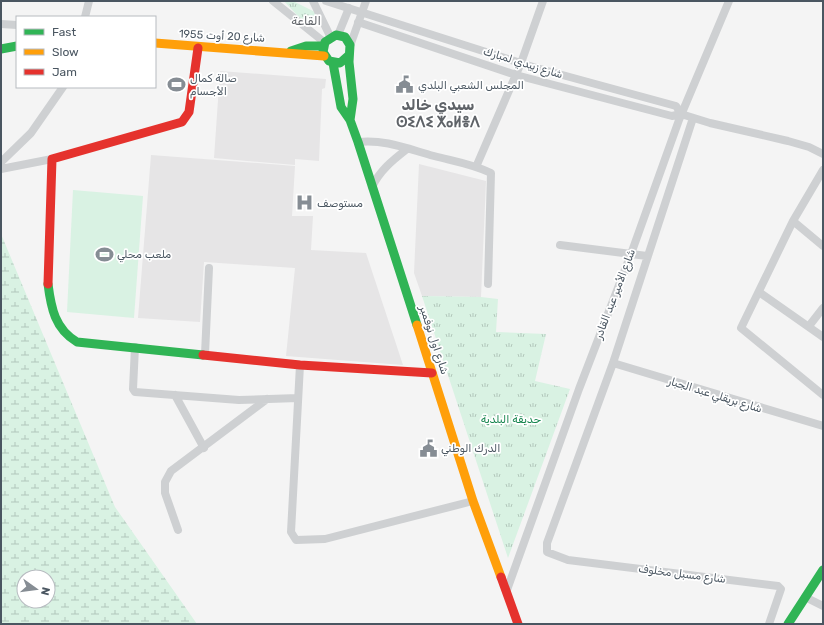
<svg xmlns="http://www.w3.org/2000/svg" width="824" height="625" font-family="Rubik,'Noto Sans Arabic','Noto Sans Tifinagh',sans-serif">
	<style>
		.education { fill: #e6e5e6 }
		.grass { fill: url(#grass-tufts) }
		.wetland { fill: url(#wetland-marsh); fill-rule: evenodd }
		.garden { fill: #d9f2e3 }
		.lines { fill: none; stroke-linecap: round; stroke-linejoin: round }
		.street { stroke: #ced0d2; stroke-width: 8 }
		.fast { stroke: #30b455; stroke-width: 9 }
		.slow { stroke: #ff9f0a; stroke-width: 9 }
		.jam { stroke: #e5322d; stroke-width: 9 }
		.labels { text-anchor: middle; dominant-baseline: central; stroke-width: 3.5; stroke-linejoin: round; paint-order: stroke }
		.street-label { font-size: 11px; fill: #4a5661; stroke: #fff }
		.poi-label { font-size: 11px; fill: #4a5661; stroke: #fff; text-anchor: start }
		.park-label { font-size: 11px; fill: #17864f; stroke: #fff }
		.neighbourhood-label { font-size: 12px; fill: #5f6368; stroke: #fff }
		.district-label { font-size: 15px; font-weight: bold; fill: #5f6368; stroke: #fff }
	</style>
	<defs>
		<pattern id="grass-tufts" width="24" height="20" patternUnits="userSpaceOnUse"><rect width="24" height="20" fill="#d9f2e3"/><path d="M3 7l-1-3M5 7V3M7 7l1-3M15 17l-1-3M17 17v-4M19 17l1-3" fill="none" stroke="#b2c7bb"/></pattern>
		<pattern id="wetland-marsh" width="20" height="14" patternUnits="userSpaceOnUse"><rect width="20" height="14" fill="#d9f2e3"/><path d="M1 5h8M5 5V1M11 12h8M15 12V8" fill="none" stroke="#b2c7bb"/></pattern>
	</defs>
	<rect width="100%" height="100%" fill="#f4f4f4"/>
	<path class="education" d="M 220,71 L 326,79 L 325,88 L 322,89 L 319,161 L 295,159 L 295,165 L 214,158 Z
		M 151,155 L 295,166 L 292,216 L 313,216 L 311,250 L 366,253 L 403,365 L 286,356 L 295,268 L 204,262 L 200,322 L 138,318 Z
		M 419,164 L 486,181 L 481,297 L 422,296 L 414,273 Z"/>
	<path class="grass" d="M 284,1 L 293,1 L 317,13 L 318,18 L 311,25 L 307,26 Z
		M 422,296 L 481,297 L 498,299 L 496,332 L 546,334 L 535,381 L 570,389 L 508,558 Z"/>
	<path class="wetland" d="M 1,234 L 115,507 L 197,624 L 1,624 ZM 24,577 L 48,577 L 48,601 L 24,601 Z"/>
	<path class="garden" d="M 73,190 L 143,196 L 134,318 L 67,312 Z"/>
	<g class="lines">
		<path class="street" d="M 273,1 L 324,42
			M 313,1 L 330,36
			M 326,1 L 533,67 L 676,106 L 681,114
			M 85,17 L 89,1
			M 358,22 L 516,75 L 672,116 L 681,114 L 710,123 L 788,141 L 809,147 L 823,154
			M 1,24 L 17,25
			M 338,35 L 349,8
			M 350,46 L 366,1
			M 693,118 L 613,363 L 547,543 L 547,552 L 568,560 L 778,586 L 781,589 L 769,624
			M 358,142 C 385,139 408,149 434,156 C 453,161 473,164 491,173 L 488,284
			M 1,162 L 31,133 L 63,87
			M 476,167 L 521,63 L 543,1
			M 1,169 L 52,159
			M 823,170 L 793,221 L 741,328 L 823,395
			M 372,187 C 380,170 393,160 407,149
			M 793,221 L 823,246
			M 560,245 L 647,256
			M 759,292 L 823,337
			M 809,326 L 823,308
			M 135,347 L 133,389 L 135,392 L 239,400 L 298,398
			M 205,354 L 209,268
			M 613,363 L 823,426
			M 300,365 L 291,532 L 296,540 L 325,539 L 473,501
			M 175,395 L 204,448
			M 178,530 L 165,493 L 165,482 L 171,471 L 267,399
			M 507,590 L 579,389 L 631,254 L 679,120 L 729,1
			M 805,597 L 823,606"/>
		<path class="fast" d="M 1,49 L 17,46
			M 291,51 L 306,46 L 323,46
			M 349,55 L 340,63 L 329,61 L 323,52 L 325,42 L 336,35 L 345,37 L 350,45 L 349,62 L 353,99 L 350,120
			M 333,63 L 341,107 L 350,120 L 358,142 L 417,325
			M 48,284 C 51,308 55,329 77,342 L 203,355
			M 788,624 L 823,570"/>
		<path class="slow" d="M 155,43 L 324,56
			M 417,325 L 473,501 L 501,577"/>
		<path class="jam" d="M 48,284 L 52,159 L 182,122 L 189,112 L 198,48
			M 203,355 L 300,365 L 432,373
			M 501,577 L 518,624"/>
	</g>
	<defs>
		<symbol id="stadium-bare" viewBox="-9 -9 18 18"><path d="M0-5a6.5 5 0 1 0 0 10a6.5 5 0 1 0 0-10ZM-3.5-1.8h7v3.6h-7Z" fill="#868d94" stroke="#fff" stroke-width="2.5" paint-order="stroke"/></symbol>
		<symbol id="civic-bare" viewBox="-9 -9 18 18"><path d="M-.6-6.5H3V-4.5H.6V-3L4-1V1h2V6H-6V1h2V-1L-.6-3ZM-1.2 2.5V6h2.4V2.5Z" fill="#868d94" stroke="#fff" stroke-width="2.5" paint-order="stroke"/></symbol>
		<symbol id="hospital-bare" viewBox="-9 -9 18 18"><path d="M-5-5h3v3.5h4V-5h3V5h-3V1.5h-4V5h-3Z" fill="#868d94" stroke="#fff" stroke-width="2.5" paint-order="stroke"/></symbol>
	</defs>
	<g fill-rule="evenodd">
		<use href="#stadium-bare" x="164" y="72" width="25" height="25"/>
		<use href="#civic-bare" x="392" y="72" width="25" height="25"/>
		<use href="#hospital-bare" x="292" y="190" width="25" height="25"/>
		<use href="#stadium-bare" x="92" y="242" width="25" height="25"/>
		<use href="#civic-bare" x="416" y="436" width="25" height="25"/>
	</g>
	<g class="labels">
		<g class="street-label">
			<text transform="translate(222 36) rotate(3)">شارع 20 أوت 1955</text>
			<text transform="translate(523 63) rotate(17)">شارع زبيدي لمبارك</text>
			<text transform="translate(615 294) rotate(-69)">شارع الأمير عبد القادر</text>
			<text transform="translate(434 340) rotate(72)">شارع اول نوفمبر</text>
			<text transform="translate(715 395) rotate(17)">شارع بريقلي عبد الجبار</text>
			<text transform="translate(682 574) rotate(7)">شارع مسبل مخلوف</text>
		</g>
		<g class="poi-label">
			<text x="190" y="78">صالة كمال<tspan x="190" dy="13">الأجسام</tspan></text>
			<text x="418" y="85">المجلس الشعبي البلدي</text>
			<text x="317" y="203">مستوصف</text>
			<text x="117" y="254">ملعب محلي</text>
			<text x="441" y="448">الدرك الوطني</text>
		</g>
		<g class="park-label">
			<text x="511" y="419">حديقة البلدية</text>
		</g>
		<g class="neighbourhood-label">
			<text x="306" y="21">القاعة</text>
		</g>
		<g class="district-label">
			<text x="438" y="105">سيدي خالد<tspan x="438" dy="17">ⵙⵉⴷⵉ ⵅⴰⵍⴻⴷ</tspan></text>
		</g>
	</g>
	<rect width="824" height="625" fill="none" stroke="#4a5661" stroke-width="4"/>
	<rect x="16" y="16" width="140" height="72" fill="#ffffff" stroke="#b7bbc0"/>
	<rect x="24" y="29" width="20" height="6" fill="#30b455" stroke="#b7bbc0"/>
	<text x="52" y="36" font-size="12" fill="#4a5661">Fast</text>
	<rect x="24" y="49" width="20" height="6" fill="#ff9f0a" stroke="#b7bbc0"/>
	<text x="52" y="56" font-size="12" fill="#4a5661">Slow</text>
	<rect x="24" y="69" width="20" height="6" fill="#e5322d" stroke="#b7bbc0"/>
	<text x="52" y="76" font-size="12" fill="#4a5661">Jam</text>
	<g transform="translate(36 589) rotate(104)"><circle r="19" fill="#ffffff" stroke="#b7bbc0"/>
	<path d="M0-3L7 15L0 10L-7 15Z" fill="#868d94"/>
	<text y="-6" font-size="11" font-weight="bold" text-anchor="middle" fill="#4a5661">N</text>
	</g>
</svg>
